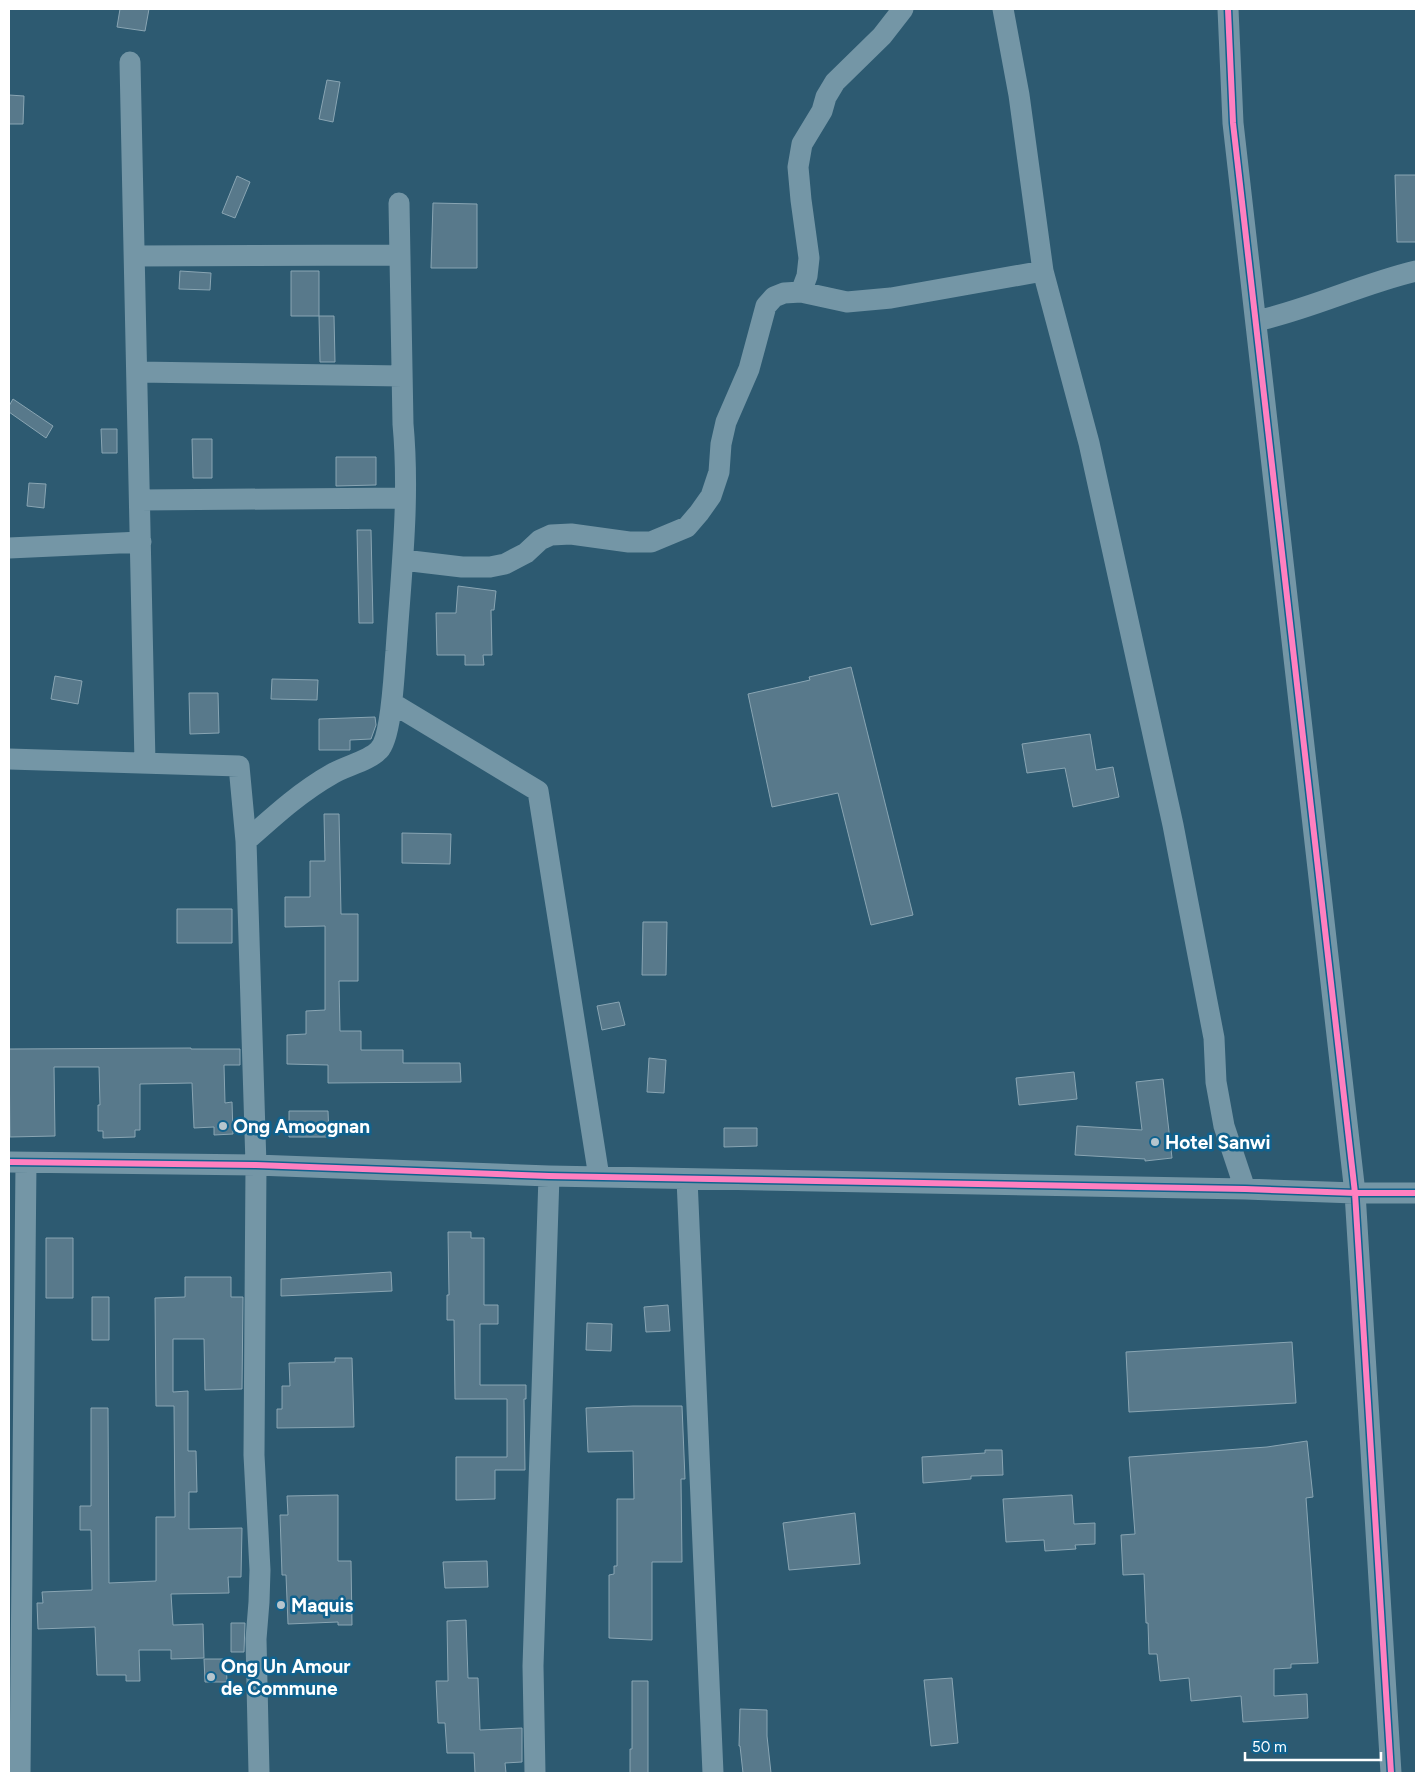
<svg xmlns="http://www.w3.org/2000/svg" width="1425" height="1782" font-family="Figtree,sans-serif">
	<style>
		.building { fill: #58798b; stroke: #89a5b3 }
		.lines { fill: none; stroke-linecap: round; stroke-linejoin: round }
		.minor { stroke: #7496a6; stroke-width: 21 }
		.cycleway-casing { stroke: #10628e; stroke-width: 9 }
		.cycleway { stroke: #ff80c0; stroke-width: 6 }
		.poi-dot { fill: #b6c5cd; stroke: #10628e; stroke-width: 2 }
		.labels { text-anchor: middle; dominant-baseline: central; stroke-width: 5; stroke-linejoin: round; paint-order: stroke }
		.poi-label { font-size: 19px; font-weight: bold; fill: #fff; stroke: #10628e; text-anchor: start }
	</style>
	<rect width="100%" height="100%" fill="#2d5a71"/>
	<path class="building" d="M 120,9 L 149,9 L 145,31 L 117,27 Z
		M 327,80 L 340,82 L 333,122 L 319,119 Z
		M 9,95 L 24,96 L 23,124 L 9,124 Z
		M 1395,175 L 1416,175 L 1416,242 L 1397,242 Z
		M 237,176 L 250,182 L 235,218 L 222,213 Z
		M 433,203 L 477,204 L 477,268 L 431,268 Z
		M 180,271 L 211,273 L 210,290 L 179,289 Z
		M 291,271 L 319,271 L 319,316 L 291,316 Z
		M 319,316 L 334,316 L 335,362 L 320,362 Z
		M 13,399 L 53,426 L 46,438 L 9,412 L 9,406 Z
		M 101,429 L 117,429 L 117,453 L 102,453 Z
		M 192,439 L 212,439 L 212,478 L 193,478 Z
		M 336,457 L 376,457 L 376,485 L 336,486 Z
		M 29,483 L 46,484 L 44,508 L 27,506 Z
		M 357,530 L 371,530 L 373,623 L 359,623 Z
		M 458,586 L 496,591 L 494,610 L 491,610 L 492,655 L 483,655 L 484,665 L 465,665 L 465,655 L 437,655 L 436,613 L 456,613 Z
		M 851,667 L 913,915 L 871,925 L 838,793 L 772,807 L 748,694 L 810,680 L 809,677 Z
		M 55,676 L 82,681 L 78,704 L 51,699 Z
		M 272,679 L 318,680 L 317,700 L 271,699 Z
		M 189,693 L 218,693 L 219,733 L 190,734 Z
		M 375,717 L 376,725 L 371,739 L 350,740 L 350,750 L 319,750 L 319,719 Z
		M 1090,734 L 1096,770 L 1113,767 L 1119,797 L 1073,807 L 1065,768 L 1027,773 L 1022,744 Z
		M 324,814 L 339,814 L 341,914 L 358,914 L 358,981 L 339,981 L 340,1031 L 361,1031 L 361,1050 L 403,1050 L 403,1063 L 460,1063 L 461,1082 L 328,1083 L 328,1065 L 287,1064 L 287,1035 L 306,1034 L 306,1011 L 325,1010 L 325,926 L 285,927 L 285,897 L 310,897 L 310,861 L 325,861 Z
		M 402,833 L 451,834 L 450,864 L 402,863 Z
		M 177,909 L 232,909 L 232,943 L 177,943 Z
		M 643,922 L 667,922 L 666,975 L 642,975 Z
		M 619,1002 L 625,1025 L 602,1030 L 597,1006 Z
		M 191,1048 L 191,1049 L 240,1049 L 240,1065 L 224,1065 L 225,1103 L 232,1102 L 233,1134 L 214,1135 L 214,1127 L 194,1128 L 192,1083 L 140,1084 L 140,1130 L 135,1130 L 135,1137 L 103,1138 L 103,1131 L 98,1131 L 98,1105 L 100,1105 L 99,1067 L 54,1067 L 55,1136 L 10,1137 L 9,1049 Z
		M 649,1058 L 666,1060 L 664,1093 L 647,1092 Z
		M 1074,1072 L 1077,1099 L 1019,1105 L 1016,1078 Z
		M 1163,1079 L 1172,1158 L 1145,1161 L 1145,1159 L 1075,1155 L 1077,1126 L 1142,1130 L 1136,1082 Z
		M 289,1111 L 328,1111 L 329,1137 L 289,1137 Z
		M 724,1128 L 757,1128 L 757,1146 L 724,1147 Z
		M 448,1232 L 471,1232 L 471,1238 L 484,1238 L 484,1305 L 498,1305 L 498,1324 L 480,1324 L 480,1385 L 526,1385 L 526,1399 L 524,1399 L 525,1470 L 495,1470 L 495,1499 L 456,1500 L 456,1457 L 507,1457 L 507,1399 L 455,1399 L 454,1320 L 447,1320 L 447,1295 L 449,1295 Z
		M 46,1238 L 73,1238 L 73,1298 L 46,1298 Z
		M 391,1272 L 392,1291 L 281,1296 L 281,1279 Z
		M 185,1277 L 231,1277 L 231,1297 L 243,1297 L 242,1389 L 205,1390 L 204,1339 L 173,1339 L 173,1392 L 188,1391 L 188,1451 L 196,1451 L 197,1492 L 189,1492 L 189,1529 L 242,1528 L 241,1577 L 228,1577 L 229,1593 L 171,1594 L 173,1625 L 203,1624 L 204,1658 L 171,1659 L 171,1650 L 139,1650 L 140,1681 L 126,1681 L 126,1675 L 97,1675 L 95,1627 L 38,1629 L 37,1603 L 43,1603 L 42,1592 L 92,1590 L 91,1530 L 80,1530 L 80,1506 L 91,1506 L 91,1408 L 108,1408 L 109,1583 L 156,1581 L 156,1517 L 175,1517 L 174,1406 L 156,1406 L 155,1298 L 185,1297 Z
		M 92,1297 L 109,1297 L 109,1340 L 92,1340 Z
		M 668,1305 L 670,1331 L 646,1332 L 644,1307 Z
		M 587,1323 L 612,1324 L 611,1351 L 586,1350 Z
		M 1292,1342 L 1296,1403 L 1129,1412 L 1126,1352 Z
		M 335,1358 L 352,1358 L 354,1427 L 277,1428 L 277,1409 L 282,1409 L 282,1386 L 290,1386 L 289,1363 L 335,1362 Z
		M 633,1406 L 682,1406 L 685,1479 L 681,1479 L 682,1562 L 652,1562 L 652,1640 L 609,1638 L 609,1575 L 614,1574 L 614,1566 L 617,1566 L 617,1499 L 634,1499 L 633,1451 L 588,1452 L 586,1408 Z
		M 1307,1441 L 1313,1497 L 1306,1498 L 1318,1663 L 1291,1664 L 1291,1668 L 1274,1669 L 1274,1696 L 1307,1694 L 1308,1718 L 1243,1722 L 1241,1696 L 1191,1701 L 1189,1678 L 1160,1681 L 1157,1654 L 1149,1654 L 1148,1623 L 1146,1623 L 1144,1574 L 1123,1575 L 1121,1535 L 1135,1534 L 1129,1457 L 1267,1447 Z
		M 985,1450 L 1002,1450 L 1003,1475 L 971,1476 L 971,1479 L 923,1483 L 922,1457 L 985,1453 Z
		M 338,1495 L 338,1561 L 351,1561 L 352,1625 L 338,1625 L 338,1622 L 288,1624 L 286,1575 L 282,1575 L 280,1515 L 288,1515 L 287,1496 Z
		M 1072,1495 L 1074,1524 L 1095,1523 L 1095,1544 L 1075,1545 L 1076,1549 L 1045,1551 L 1044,1540 L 1006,1542 L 1003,1499 Z
		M 855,1513 L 860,1564 L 789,1570 L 783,1523 Z
		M 487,1561 L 488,1587 L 445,1588 L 443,1562 Z
		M 466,1620 L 468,1678 L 478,1678 L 480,1730 L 522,1728 L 522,1762 L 505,1763 L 506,1773 L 475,1773 L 474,1753 L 447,1753 L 445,1723 L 438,1723 L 436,1681 L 448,1681 L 448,1679 L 447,1621 Z
		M 231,1623 L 245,1623 L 244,1652 L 231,1652 Z
		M 204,1659 L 226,1659 L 227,1682 L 205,1682 Z
		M 952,1678 L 958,1743 L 931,1746 L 924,1680 Z
		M 632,1681 L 648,1681 L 648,1773 L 630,1773 L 630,1749 L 632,1749 Z
		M 740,1709 L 767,1710 L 767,1736 L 771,1773 L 743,1773 L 740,1746 L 739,1746 Z"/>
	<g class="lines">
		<path class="minor" d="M 1003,9 L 1019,95 L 1043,271 L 1089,443 L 1173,825 L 1214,1038 L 1216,1082 L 1224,1126 L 1245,1189
			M 1228,9 L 1233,123 L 1355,1193 L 1391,1773
			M 130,62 L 145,763
			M 135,256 L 400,255
			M 801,292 L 807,276 L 809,258 L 801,200 L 798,167 L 802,144 L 822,111 L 826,97 L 835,82 L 882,36 L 903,9
			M 1256,321 C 1311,309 1361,284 1416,271
			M 137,372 L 402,376
			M 140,500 L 405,498
			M 9,548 L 141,542
			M 403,560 L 462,567 L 490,567 L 505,564 L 526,553 L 540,540 L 551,535 L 571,534 L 629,542 L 651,542 L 687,527 L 699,513 L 711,496 L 719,472 L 721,444 L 726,422 L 749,369 L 766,306 L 774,297 L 784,293 L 801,292 L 847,302 L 891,298 L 1043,271
			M 392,703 L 538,791 L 599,1177
			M 9,759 L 239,766 L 246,841 L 256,1165 L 254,1455 L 260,1570 L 259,1602 L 256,1639 L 259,1773
			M 246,841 C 273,817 300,792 332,774 C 345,766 369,761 379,750 C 392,737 394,671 396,651 C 401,575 410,500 403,424 L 399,203
			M 9,1162 L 256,1165 L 549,1176 L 1245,1189 L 1355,1193 L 1416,1193
			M 687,1179 L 713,1773
			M 20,1773 L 26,1163
			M 535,1773 L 533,1666 L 549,1176"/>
		<defs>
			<path id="cycleway" d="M 1228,9 L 1233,123 L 1355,1193 L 1391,1773
				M 9,1162 L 256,1165 L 549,1176 L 1245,1189 L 1355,1193 L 1416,1193"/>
		</defs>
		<use href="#cycleway" class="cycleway-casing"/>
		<use href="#cycleway" class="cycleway"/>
	</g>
	<g class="poi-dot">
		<circle cx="223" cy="1126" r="5"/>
		<circle cx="1155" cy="1142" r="5"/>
		<circle cx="281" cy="1605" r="5"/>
		<circle cx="211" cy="1677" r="5"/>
	</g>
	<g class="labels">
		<g class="poi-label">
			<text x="233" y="1126">Ong Amoognan</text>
			<text x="1165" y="1142">Hotel Sanwi</text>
			<text x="291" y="1605">Maquis</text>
			<text x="221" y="1666">Ong Un Amour<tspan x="221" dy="22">de Commune</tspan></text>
		</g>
	</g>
	<rect width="1425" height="1782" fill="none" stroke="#ffffff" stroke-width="20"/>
	<path d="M1245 1752v8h136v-8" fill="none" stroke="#ffffff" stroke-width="2.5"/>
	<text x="1252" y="1752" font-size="15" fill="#ffffff" stroke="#10628e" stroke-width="4" paint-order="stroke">50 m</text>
</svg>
